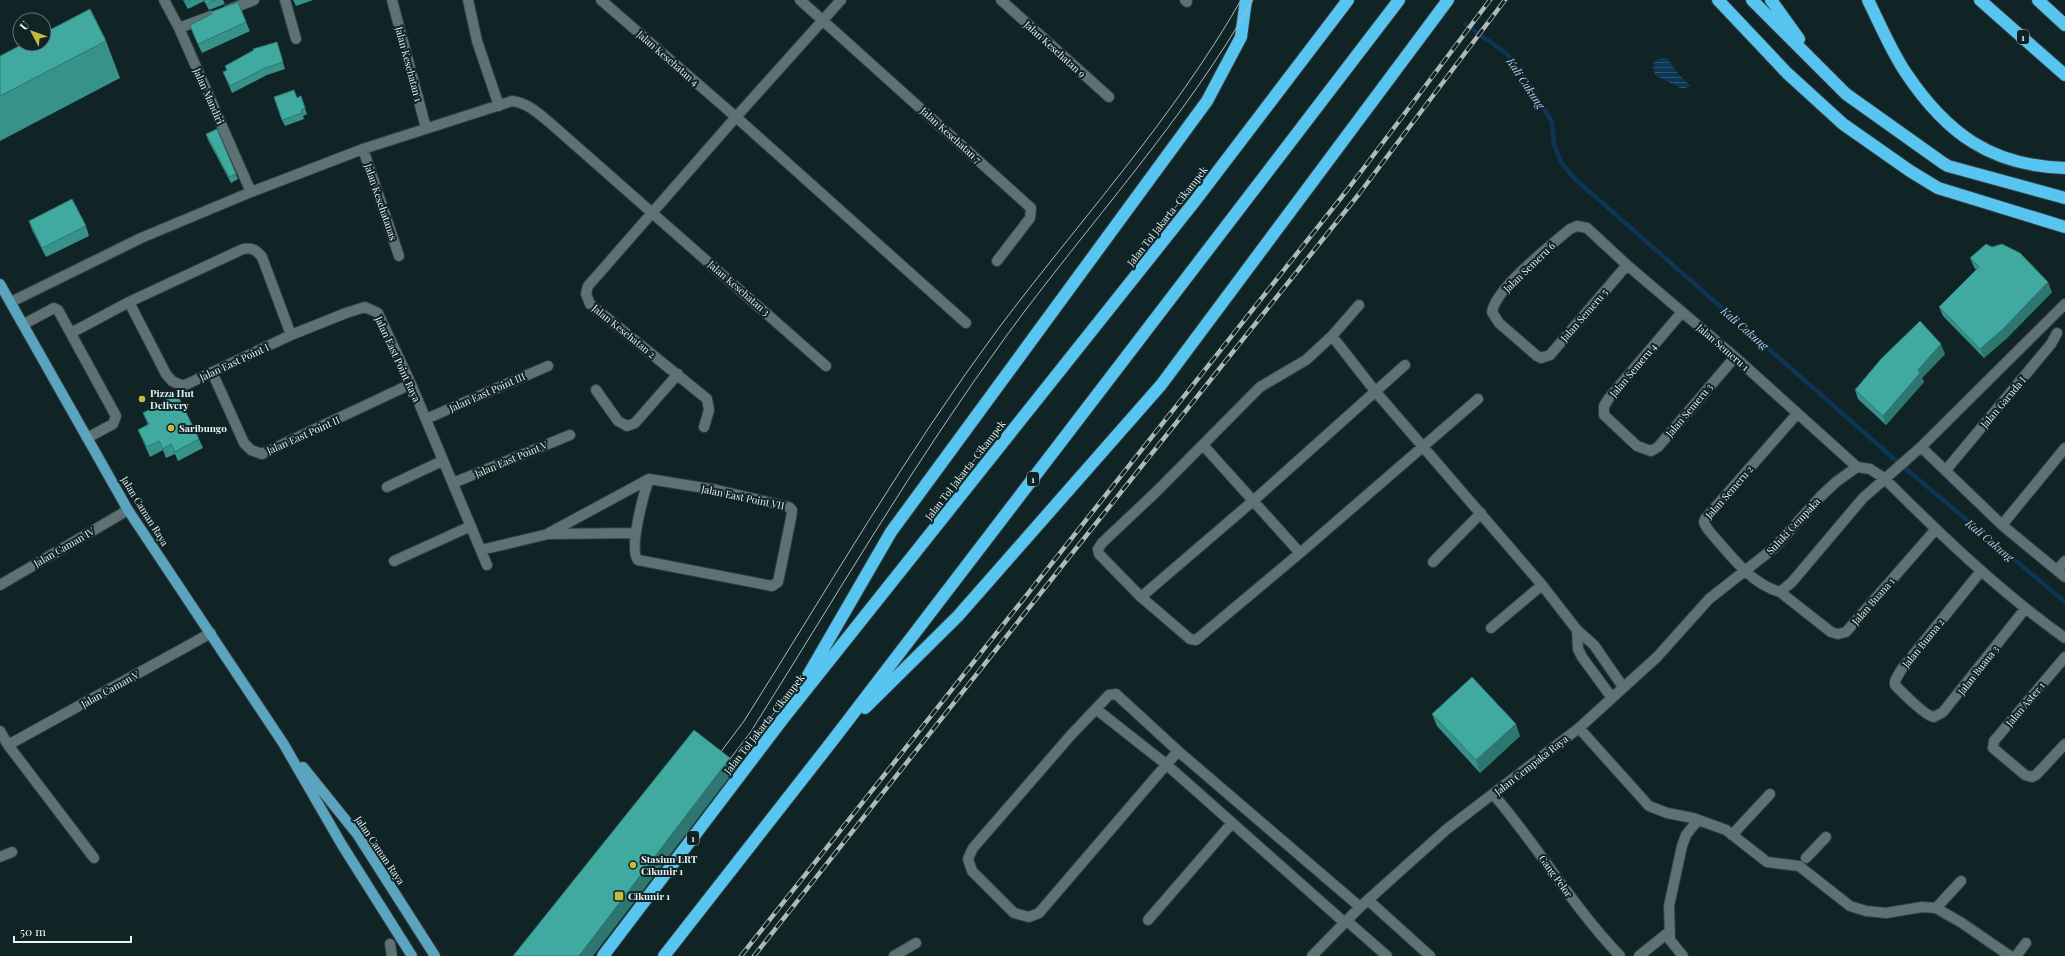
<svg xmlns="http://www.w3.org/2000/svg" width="2065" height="956" font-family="'Playfair Display',serif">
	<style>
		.water { fill: url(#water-rules) }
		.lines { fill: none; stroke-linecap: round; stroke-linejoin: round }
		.stream { stroke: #0d3556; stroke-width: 4.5 }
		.minor-casing { stroke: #333f41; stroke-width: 12 }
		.major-casing { stroke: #333f41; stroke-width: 12 }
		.highway-casing { stroke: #333f41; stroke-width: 14 }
		.minor { stroke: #5e7275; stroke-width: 10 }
		.major { stroke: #5aa4bf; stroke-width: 10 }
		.highway { stroke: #58c5f0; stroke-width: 12 }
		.tram { stroke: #adbabc; stroke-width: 1 }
		.rail-casing { stroke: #adbabc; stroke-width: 4.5 }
		.rail { stroke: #102325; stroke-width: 3; stroke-dasharray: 9; stroke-linecap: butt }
		.wall { fill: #37928a }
		.shaded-wall { fill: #2d7770 }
		.building { fill: #40aaa0; stroke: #2d7770 }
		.poi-dot { fill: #c4bc3d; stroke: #102325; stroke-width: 1.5 }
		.labels { text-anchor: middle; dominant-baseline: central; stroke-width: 4; stroke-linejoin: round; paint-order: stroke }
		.shield { fill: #102325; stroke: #a7b5b7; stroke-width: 1 }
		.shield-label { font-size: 9px; font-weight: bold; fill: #e8f3f5 }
		.street-label { font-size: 10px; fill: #e8f3f5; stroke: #102325 }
		.poi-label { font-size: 10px; font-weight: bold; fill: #e8f3f5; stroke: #102325; text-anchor: start }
		.water-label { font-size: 11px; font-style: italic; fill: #b1d4f6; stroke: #102325 }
	</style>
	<defs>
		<pattern id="water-rules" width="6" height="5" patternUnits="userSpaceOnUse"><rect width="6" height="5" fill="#0d3556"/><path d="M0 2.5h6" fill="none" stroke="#30536f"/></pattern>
	</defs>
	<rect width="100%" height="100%" fill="#102325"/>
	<path class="water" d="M 1660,58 L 1667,58 L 1679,75 L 1691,86 L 1682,89 L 1655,75 L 1653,68 L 1654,62 Z"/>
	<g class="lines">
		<path class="stream" d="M 1465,24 L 1507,54 L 1530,85 L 1552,122 L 1554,144 L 1561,162 L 1575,179 L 1900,464 L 2065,602"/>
		<defs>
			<path id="minor" d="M 164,0 L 179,28 L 251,192
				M 285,0 L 296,39
				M 392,0 L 426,128
				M 468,0 L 477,41 L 499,106
				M 601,0 L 736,117 L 966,323
				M 800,0 L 1031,208 L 1030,218 L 997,261
				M 1001,0 L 1109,97
				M 1185,0 L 1187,2
				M 228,10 L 254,0
				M 179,28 L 211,16
				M 363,149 L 399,256
				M 1627,265 L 1550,355 L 1541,358 L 1537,356 L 1499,323 L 1492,312 C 1496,288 1550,246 1570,229 L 1577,226 L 1587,228 L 1627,265 L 1735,357 L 1857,467
				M 11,302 L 141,238 L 251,192 L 363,149 L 512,101 C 527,103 537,112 549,122 L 826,366
				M 129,302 L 166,374 L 172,381 L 183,386 L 291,335 L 346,313 L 365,307 L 378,313 L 411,384 L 487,565
				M 1359,305 L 1332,336 L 1306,360 L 1260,387 L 1157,491 L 1102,543 L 1098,549 L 1099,554 L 1141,597 L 1190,639 L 1196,640 L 1300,553 L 1478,399
				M 1682,312 L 1609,398 L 1604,406 L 1604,415 L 1637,446 L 1651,451 L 1658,447 L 1735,357
				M 24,324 L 54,308 L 58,310 L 116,416 L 113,424 L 87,438
				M 71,333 L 129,302 L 243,249 C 252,247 256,250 262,257 L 291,335
				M 1332,336 L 1375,391 L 1542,585 L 1577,630 L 1594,645 L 1623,687
				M 212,372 L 244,443 L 251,450 L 262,454 L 411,384
				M 596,390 L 618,421 L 627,426 L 635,423 L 678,374
				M 1797,414 L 1705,519 L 1704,522 C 1706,529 1712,534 1717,540 C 1735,561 1753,584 1780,592 L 1792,582 L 1863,498 L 1921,447 L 2065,304
				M 426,419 L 548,366
				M 704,427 L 709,410 L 707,399 L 590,304 L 586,294 L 588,286 L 736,117 L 841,0
				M 1203,445 L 1300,553
				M 1921,447 L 2002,525 L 2065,577
				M 1946,470 L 2051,344 L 2057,333
				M 649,479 L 717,490 L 789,507 L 792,510 L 791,518 L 778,582 L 772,586 L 638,560 C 628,550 644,493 649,479 Z
				M 453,483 L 570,435
				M 387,487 L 442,461
				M 2002,525 L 2065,448
				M 549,533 L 649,479
				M 481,550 L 548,534 L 636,533
				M 394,561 L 471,526
				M 1433,562 L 1481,513
				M 2057,570 L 2065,561
				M 1981,571 L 1901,670 L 1895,681 L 1895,685 C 1902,692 1925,716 1934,717 L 1943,712 L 2025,609
				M 0,585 L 128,510
				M 1780,592 L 1831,632 L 1838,634 L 1846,632 L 1936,529
				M 1141,597 L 1253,501 L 1405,365
				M 1491,628 L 1542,585
				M 1577,630 L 1578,649 L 1582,657 L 1612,698
				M 2065,657 L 1994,741 L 1993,748 L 2025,775 L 2032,777 L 2036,775 L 2065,744
				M 1096,709 L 1167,765 L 1345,923
				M 1579,728 L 1649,806 L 1667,813 L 1693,818 L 1726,830 L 1767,862 L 1799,866 L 1850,906 L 1866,911 L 1886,913 L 1922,907 L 1936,908 L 1962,923 L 2010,956
				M 0,731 L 8,745 L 94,858
				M 8,745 L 211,633
				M 1178,751 L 1039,913 L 1029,917 L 1014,913 L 972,871 L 968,859 L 973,848 L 1071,735 L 1109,695 L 1116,694 L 1178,751 L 1360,907
				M 1493,794 C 1538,846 1572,906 1620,956
				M 1732,835 L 1770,794
				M 0,857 L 12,852
				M 1806,858 L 1826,837
				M 1368,900 L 1430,956
				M 1936,908 L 1961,881
				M 1148,920 L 1232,823
				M 1347,921 L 1387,956
				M 390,944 L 392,956
				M 894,956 L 916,943
				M 1312,956 L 1360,907 L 1447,829 L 1579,728 L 1657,657 L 1709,599 L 1774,548 L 1821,496 L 1836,482 L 1857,467 L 1870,469 L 1884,478 C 1941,535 1999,591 2065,638
				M 1639,956 L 1669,932
				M 1683,956 L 1670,940 L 1669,906 L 1682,846 L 1686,835 L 1698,820
				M 2016,956 L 2026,943"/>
			<path id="major" d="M 0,284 L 128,510 L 283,743 L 342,845 L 412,956
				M 303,767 L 357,834 L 435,956"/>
			<path id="highway" d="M 1718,0 L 1787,73 L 1843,124 L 1910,171 L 1938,188 L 2065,227
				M 1752,0 L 1846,94 L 1943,163 L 1948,166 L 2065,198
				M 1771,0 L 1799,39
				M 1868,0 C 1880,24 1891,51 1906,73 C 1946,133 1991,166 2065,168
				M 1980,0 L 2065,75
				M 2038,0 L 2065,25
				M 803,684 L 891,532 L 1207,101 L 1241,37 L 1246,0
				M 865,708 L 958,616 L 1161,385 L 1448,0
				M 603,956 L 782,720 L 1195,201 L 1348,0
				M 664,956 L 833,740 L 1399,0"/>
		</defs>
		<use href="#minor" class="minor-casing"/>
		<use href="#major" class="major-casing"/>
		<use href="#highway" class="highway-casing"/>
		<use href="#minor" class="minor"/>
		<use href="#major" class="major"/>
		<use href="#highway" class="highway"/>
		<path class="tram" d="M 714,761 L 744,721 C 827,590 906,453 998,329 C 1080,220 1173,119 1241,0
			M 723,768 L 750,733 C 834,600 914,462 1007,335 C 1089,223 1184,121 1253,0"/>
		<defs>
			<path id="rail" d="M 741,956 L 1348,189 L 1490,0
				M 754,956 L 1066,561 L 1359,194 L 1505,0"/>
		</defs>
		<use href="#rail" class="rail-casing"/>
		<use href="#rail" class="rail"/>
	</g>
	<path class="wall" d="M 183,0 L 223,0 L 225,4 L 209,10 L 204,1 L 188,9 Z
		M 293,0 L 313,0 L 296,6 Z
		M 246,22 L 250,31 L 202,53 L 193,34 L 190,25 Z
		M 106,41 L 120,78 L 0,141 L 0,56 Z
		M 277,42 L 285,69 L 267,75 L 232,93 L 223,72 L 227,71 L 225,66 Z
		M 301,96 L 307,114 L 303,116 L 304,119 L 285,126 L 282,120 L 297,98 Z
		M 206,134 L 236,174 L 238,179 L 231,183 L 208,140 Z
		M 29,221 L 86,226 L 89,236 L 46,257 L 32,230 Z
		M 1970,258 L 2052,292 L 2007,338 L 1984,358 L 1943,316 L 1939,307 L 1976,270 L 1974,267 Z
		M 1945,354 L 1922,378 L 1924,382 L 1886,425 L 1858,399 L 1855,390 Z
		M 143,413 L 199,439 L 203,448 L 178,461 L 175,454 L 166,458 L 163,450 L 150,457 L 138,430 L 148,425 Z
		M 1432,714 L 1520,736 L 1480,773 L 1437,726 Z"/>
	<path class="shaded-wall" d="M 2048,282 L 2052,292 L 2007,338 L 1984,358 L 1980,349 Z
		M 1941,344 L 1945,354 L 1922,378 L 1924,382 L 1886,425 L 1883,416 L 1918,370 Z
		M 1516,724 L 1520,736 L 1480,773 L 1476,760 Z
		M 730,758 L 734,771 L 593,956 L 579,956 Z"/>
	<path class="building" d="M 184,0 L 191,0 L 186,3 Z
		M 204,0 L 216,0 L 206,4 Z
		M 238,2 L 246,22 L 198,44 L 190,25 L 212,14 L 211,12 Z
		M 90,9 L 106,41 L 0,96 L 0,56 L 23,44 L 44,44 L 44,33 Z
		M 277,42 L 283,62 L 265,68 L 230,86 L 223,72 L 227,70 L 225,66 L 254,50 L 253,49 Z
		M 294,90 L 297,98 L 301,96 L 305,108 L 301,110 L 302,113 L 282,120 L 274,97 Z
		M 217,129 L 236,174 L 229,177 L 206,134 Z
		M 72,199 L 86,226 L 42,248 L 29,221 Z
		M 1986,244 L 1992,247 L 2002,244 L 2020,253 L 2048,282 L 2003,329 L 1980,349 L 1939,307 L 1979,267 L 1970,258 Z
		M 1920,321 L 1941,344 L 1918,370 L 1920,373 L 1883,416 L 1855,390 L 1881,359 Z
		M 177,394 L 199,439 L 175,452 L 171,444 L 163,449 L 159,441 L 147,447 L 138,430 L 149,424 L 143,413 Z
		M 1472,677 L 1516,724 L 1476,760 L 1432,714 Z
		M 694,730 L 730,758 L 579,956 L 513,956 Z"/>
	<g class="poi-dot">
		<circle cx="142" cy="399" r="4"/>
		<circle cx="171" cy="428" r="4"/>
		<circle cx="633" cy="865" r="4"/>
		<rect x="614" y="891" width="10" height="10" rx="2"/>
	</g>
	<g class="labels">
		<g class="shield">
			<rect x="2017" y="30" width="12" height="14" rx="3"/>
			<rect x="1027" y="472" width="12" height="14" rx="3"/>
			<rect x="687" y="831" width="12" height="14" rx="3"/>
		</g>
		<g class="shield-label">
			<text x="2023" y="37">1</text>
			<text x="1033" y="479">1</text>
			<text x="693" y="838">1</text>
		</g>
		<g class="street-label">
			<text transform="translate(1055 49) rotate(42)">Jalan Kesehatan 9</text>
			<text transform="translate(668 58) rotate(41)">Jalan Kesehatan 4</text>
			<text transform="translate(409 64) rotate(75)">Jalan Kesehatan 1</text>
			<text transform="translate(209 96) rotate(66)">Jalan Mandiri</text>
			<text transform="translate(951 135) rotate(42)">Jalan Kesehatan 7</text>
			<text transform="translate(381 202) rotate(71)">Jalan Kesehatanas</text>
			<text transform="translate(1167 216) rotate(-52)">Jalan Tol Jakarta–Cikampek</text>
			<text transform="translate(1529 267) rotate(-44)">Jalan Semeru 6</text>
			<text transform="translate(739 288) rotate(41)">Jalan Kesehatan 3</text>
			<text transform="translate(1584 315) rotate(-49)">Jalan Semeru 5</text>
			<text transform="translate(624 331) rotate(39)">Jalan Kesehatan 2</text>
			<text transform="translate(1723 347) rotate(41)">Jalan Semeru 1</text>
			<text transform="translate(398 359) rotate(65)">Jalan East Point Raya</text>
			<text transform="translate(234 362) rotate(-25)">Jalan East Point I</text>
			<text transform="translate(1633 370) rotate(-50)">Jalan Semeru 4</text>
			<text transform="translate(487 392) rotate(-24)">Jalan East Point III</text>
			<text transform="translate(2003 402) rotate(-50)">Jalan Garuda I</text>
			<text transform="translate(1689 410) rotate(-50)">Jalan Semeru 3</text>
			<text transform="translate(303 435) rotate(-24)">Jalan East Point II</text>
			<text transform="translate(511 459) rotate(-23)">Jalan East Point V</text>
			<text transform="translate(965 470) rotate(-52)">Jalan Tol Jakarta–Cikampek</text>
			<text transform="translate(1729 492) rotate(-49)">Jalan Semeru 2</text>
			<text transform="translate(743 497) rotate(12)">Jalan East Point VII</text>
			<text transform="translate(145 511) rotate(58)">Jalan Caman Raya</text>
			<text transform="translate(1793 526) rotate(-47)">Suluki Cempaka</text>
			<text transform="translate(64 547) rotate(-30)">Jalan Caman IV</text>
			<text transform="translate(1873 601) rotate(-49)">Jalan Buana 1</text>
			<text transform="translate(1923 643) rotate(-51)">Jalan Buana 2</text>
			<text transform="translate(1978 670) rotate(-52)">Jalan Buana 3</text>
			<text transform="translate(110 689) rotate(-29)">Jalan Caman V</text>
			<text transform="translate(2025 704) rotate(-50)">Jalan Aster 1</text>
			<text transform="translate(764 724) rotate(-52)">Jalan Tol Jakarta–Cikampek</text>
			<text transform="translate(1531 765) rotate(-38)">Jalan Cempaka Raya</text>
			<text transform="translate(380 850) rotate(56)">Jalan Caman Raya</text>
			<text transform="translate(1556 876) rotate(54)">Gang Pelor</text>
		</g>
		<g class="poi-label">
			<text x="150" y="393">Pizza Hut<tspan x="150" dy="12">Delivery</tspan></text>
			<text x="179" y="428">Saribungo</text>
			<text x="641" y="859">Stasiun LRT<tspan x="641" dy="12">Cikunir 1</tspan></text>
			<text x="628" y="896">Cikunir 1</text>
		</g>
		<g class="water-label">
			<text transform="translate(1526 83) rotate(56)">Kali Cakung</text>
			<text transform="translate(1745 328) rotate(41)">Kali Cakung</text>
			<text transform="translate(1990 540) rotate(40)">Kali Cakung</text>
		</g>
	</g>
	<g transform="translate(32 32) rotate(311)"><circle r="19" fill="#102325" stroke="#667678"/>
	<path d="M0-3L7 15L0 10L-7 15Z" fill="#c4bc3d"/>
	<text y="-6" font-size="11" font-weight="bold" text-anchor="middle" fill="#e8f3f5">U</text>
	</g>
	<path d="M14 936v6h117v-6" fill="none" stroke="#e8f3f5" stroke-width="2"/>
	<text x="20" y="936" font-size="12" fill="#e8f3f5" stroke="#102325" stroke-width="3" paint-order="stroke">50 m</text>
</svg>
